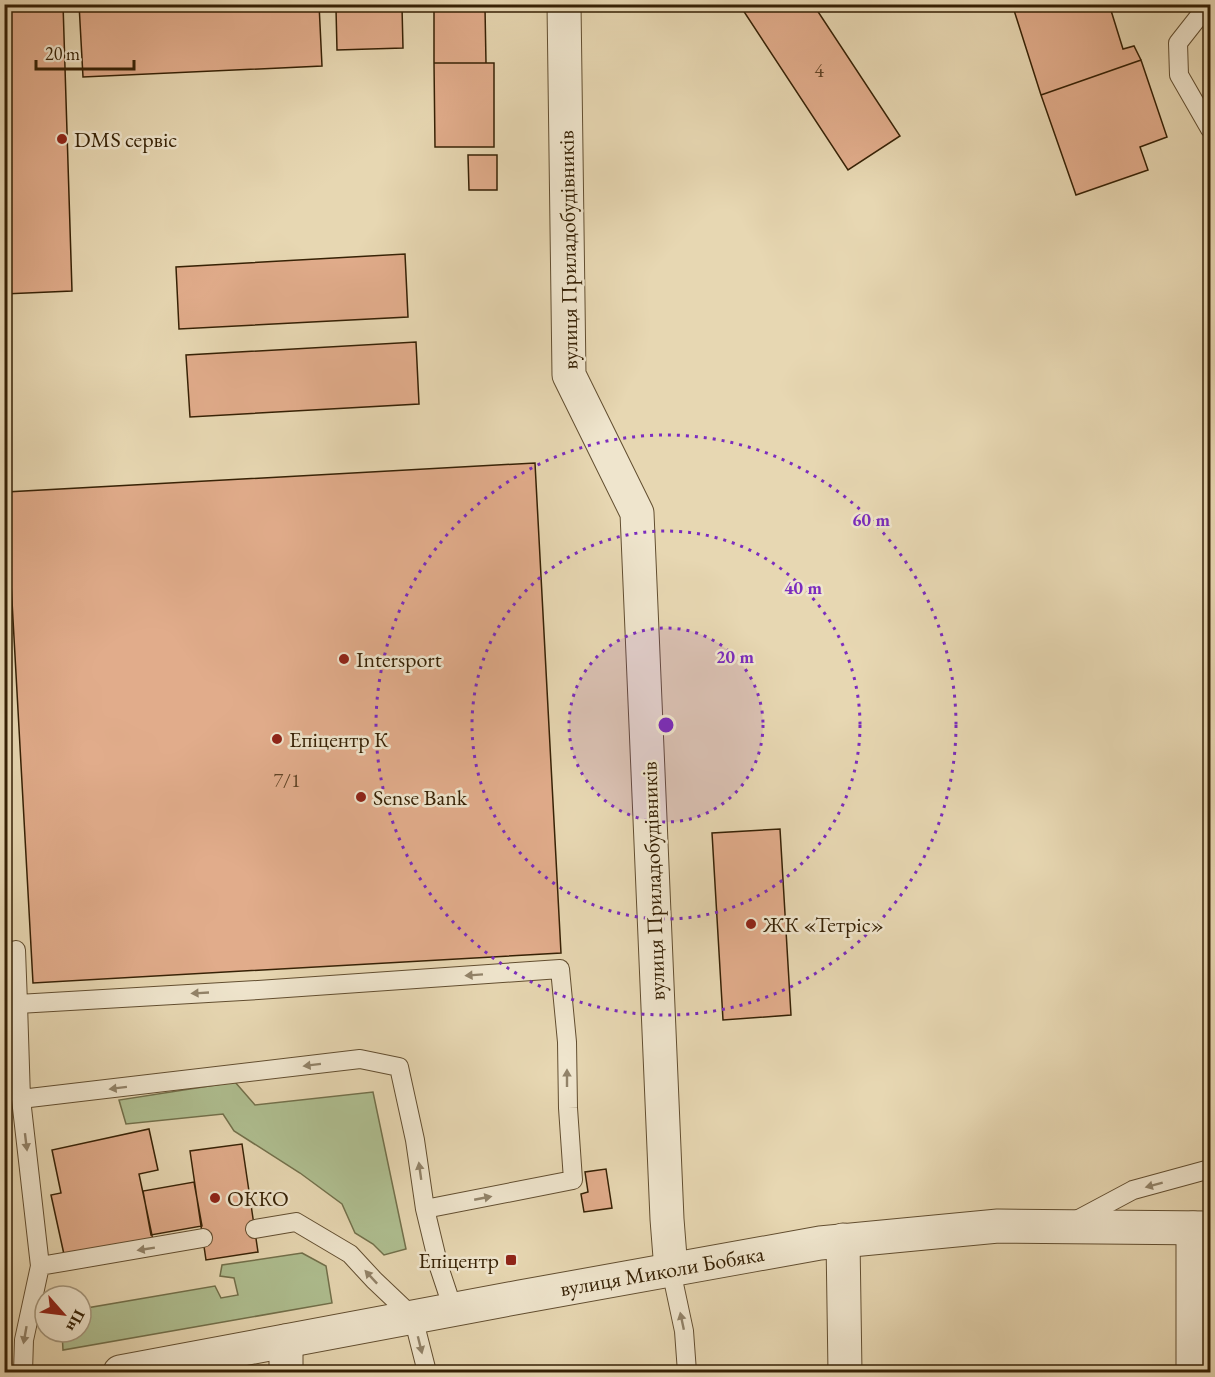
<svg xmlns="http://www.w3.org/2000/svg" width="1215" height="1377" font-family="'EB Garamond',serif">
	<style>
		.green { fill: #afbf91; stroke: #72704b; stroke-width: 1.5 }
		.building { fill: #e1ac8b; stroke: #362105; stroke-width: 1.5 }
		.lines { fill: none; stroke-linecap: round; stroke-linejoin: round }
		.service-casing { stroke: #624e30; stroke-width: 20 }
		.minor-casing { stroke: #624e30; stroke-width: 35 }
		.tertiary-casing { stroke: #624e30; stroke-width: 35 }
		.service { stroke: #efe5cd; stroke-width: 18 }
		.minor { stroke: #efe5cd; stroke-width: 33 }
		.tertiary { stroke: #efe5cd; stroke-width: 33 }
		.oneway { fill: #928369 }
		.ring { fill: none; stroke: #7b2cbf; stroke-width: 3; stroke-dasharray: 3 6 }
		.poi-dot { fill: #8f2418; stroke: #efe5cd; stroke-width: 2 }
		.labels { text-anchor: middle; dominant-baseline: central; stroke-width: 5; stroke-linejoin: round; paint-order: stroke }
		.number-label { font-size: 20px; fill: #614426 }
		.poi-label { font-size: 22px; fill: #362105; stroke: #efe5cd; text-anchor: start }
		.street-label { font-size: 22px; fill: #362105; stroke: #efe5cd }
		.centre { fill: #7b2cbf; stroke: #efe5cd; stroke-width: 3 }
		.ring-label { font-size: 18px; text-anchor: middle; font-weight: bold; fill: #7b2cbf; stroke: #efe5cd; stroke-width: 5; stroke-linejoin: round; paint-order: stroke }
	</style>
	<rect width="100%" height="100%" fill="#e7d7b2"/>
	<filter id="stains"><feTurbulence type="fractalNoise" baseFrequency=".00333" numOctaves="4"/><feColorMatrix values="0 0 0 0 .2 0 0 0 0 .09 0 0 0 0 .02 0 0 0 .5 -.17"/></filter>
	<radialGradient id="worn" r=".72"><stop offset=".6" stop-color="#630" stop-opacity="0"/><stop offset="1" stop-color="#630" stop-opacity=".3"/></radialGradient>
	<path class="green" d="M 235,1082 L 255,1105 L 373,1092 L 406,1249 L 384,1255 L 373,1244 L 355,1233 L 342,1204 L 300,1173 L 234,1131 L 223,1114 L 126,1124 L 119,1100 Z
		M 302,1253 L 326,1266 L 332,1303 L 63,1350 L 62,1332 L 81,1332 L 81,1309 L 215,1286 L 221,1298 L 238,1295 L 234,1278 L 220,1276 L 222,1265 Z"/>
	<path class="building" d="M 4,4 L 63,4 L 72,291 L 4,294 Z
		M 79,4 L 319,4 L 322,66 L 83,77 Z
		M 739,4 L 813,4 L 900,136 L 848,170 Z
		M 1012,4 L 1109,4 L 1123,49 L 1134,46 L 1141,60 L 1041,95 Z
		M 402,7 L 403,48 L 337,50 L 336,9 Z
		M 485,8 L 486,63 L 434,63 L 434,9 Z
		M 1141,60 L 1167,137 L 1140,147 L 1148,170 L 1076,195 L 1041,95 Z
		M 434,63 L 494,63 L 494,147 L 435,147 Z
		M 468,155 L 497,155 L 497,190 L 469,190 Z
		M 405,254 L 408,317 L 179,329 L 176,267 Z
		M 416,342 L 419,404 L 190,417 L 186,355 Z
		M 535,463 L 561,953 L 33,983 L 6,492 Z
		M 780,829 L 791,1015 L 723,1020 L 712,833 Z
		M 149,1129 L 158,1170 L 139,1174 L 153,1240 L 65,1259 L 51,1195 L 61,1193 L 52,1150 Z
		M 242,1144 L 258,1252 L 206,1260 L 190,1151 Z
		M 606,1169 L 612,1208 L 584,1212 L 581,1194 L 588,1192 L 585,1172 Z
		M 194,1182 L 202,1226 L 151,1235 L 143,1191 Z"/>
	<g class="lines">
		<defs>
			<path id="service" d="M 1210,9 L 1200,15 L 1178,43 L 1179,75 L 1210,129
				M 16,950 L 18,1004
				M 21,1099 L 360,1059 L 399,1067 L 415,1140 L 425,1209 L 439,1267 L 453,1309
				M 1073,1222 L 1133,1190 L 1210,1169
				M 255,1229 L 296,1222 L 350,1254 L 374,1280 L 413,1317 L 427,1372
				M 40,1266 L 203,1238
				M 671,1270 L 684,1331 L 687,1372
				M 23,1372 L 24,1340 L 40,1266 L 21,1099 L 18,1004 L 258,990 L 560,969 L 567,1042 L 568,1108 L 573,1180 L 425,1209"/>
			<path id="minor" d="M 564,4 L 569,375 L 637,513 L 667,1219 L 671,1270
				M 1193,1228 L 1193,1372
				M 843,1240 L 845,1372
				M 286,1372 L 286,1341"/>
			<path id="tertiary" d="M 120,1372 L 520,1297 L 820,1243 L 998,1226 L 1210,1228"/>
		</defs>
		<use href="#service" class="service-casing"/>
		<use href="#minor" class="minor-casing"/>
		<use href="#tertiary" class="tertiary-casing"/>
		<use href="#service" class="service"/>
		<use href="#minor" class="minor"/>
		<use href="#tertiary" class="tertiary"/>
	</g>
	<defs><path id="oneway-solid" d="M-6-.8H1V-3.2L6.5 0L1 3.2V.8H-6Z" transform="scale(1.5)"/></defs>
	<g class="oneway">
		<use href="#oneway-solid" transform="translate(474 975) rotate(176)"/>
		<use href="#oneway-solid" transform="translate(200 993) rotate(177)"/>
		<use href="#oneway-solid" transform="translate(312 1065) rotate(173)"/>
		<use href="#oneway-solid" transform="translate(567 1078) rotate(-90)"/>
		<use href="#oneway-solid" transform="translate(118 1088) rotate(173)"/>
		<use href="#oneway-solid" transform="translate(26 1142) rotate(83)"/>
		<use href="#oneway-solid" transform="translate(420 1171) rotate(-98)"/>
		<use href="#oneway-solid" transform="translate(1154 1185) rotate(165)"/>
		<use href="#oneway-solid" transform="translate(483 1198) rotate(-11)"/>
		<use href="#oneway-solid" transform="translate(146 1249) rotate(171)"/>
		<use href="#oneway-solid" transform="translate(371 1277) rotate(-133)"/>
		<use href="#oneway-solid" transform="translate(682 1321) rotate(-102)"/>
		<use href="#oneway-solid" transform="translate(25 1335) rotate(100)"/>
		<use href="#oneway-solid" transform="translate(420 1345) rotate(76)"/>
	</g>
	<circle cx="666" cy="725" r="97" fill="#7b2cbf" fill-opacity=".12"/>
	<g class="ring">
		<circle cx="666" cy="725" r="97"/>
		<circle cx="666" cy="725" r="194"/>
		<circle cx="666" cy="725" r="290"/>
	</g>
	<g class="poi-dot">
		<circle cx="62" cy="139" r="6"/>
		<circle cx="344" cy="659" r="6"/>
		<circle cx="277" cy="739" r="6"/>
		<circle cx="361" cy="797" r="6"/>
		<circle cx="751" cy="924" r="6"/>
		<circle cx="215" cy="1198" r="6"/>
		<rect x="505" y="1254" width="12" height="12" rx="3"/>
	</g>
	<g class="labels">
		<g class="number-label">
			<text x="819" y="70">4</text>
			<text x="287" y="780">7/1</text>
		</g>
		<g class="poi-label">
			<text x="74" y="139">DMS сервіс</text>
			<text x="356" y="659">Intersport</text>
			<text x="289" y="739">Епіцентр К</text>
			<text x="373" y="797">Sense Bank</text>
			<text x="763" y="924">ЖК «Тетріс»</text>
			<text x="227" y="1198">ОККО</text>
			<text x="499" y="1260" text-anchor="end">Епіцентр</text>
		</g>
		<g class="street-label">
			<text transform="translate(568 250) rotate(-91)">вулиця Приладобудівників</text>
			<text transform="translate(653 881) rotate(-92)">вулиця Приладобудівників</text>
			<text transform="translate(662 1271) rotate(-10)">вулиця Миколи Бобяка</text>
		</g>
	</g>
	<circle cx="666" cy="725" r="9" class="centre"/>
	<g class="ring-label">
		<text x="871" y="526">60 m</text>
		<text x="803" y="594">40 m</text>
		<text x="735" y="663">20 m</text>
	</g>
	<rect width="1215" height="1377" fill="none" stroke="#e7d7b2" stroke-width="24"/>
	<rect x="6" y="6" width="1203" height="1365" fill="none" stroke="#362105" stroke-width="3"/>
	<rect x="12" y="12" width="1191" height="1353" fill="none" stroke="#362105" stroke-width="1.5"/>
	<g transform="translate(63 1314) rotate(118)"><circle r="28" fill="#efe5cd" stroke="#a5977d" stroke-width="1.5"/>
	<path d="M0-4.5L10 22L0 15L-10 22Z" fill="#8f2418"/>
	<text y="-9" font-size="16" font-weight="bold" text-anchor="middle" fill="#362105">Пн</text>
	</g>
	<path d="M36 60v9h98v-9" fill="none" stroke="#362105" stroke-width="3"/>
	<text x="45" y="60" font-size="18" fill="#362105" stroke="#efe5cd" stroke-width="4.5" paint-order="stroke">20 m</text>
	<rect width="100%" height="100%" filter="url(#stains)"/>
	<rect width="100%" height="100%" fill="url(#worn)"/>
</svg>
